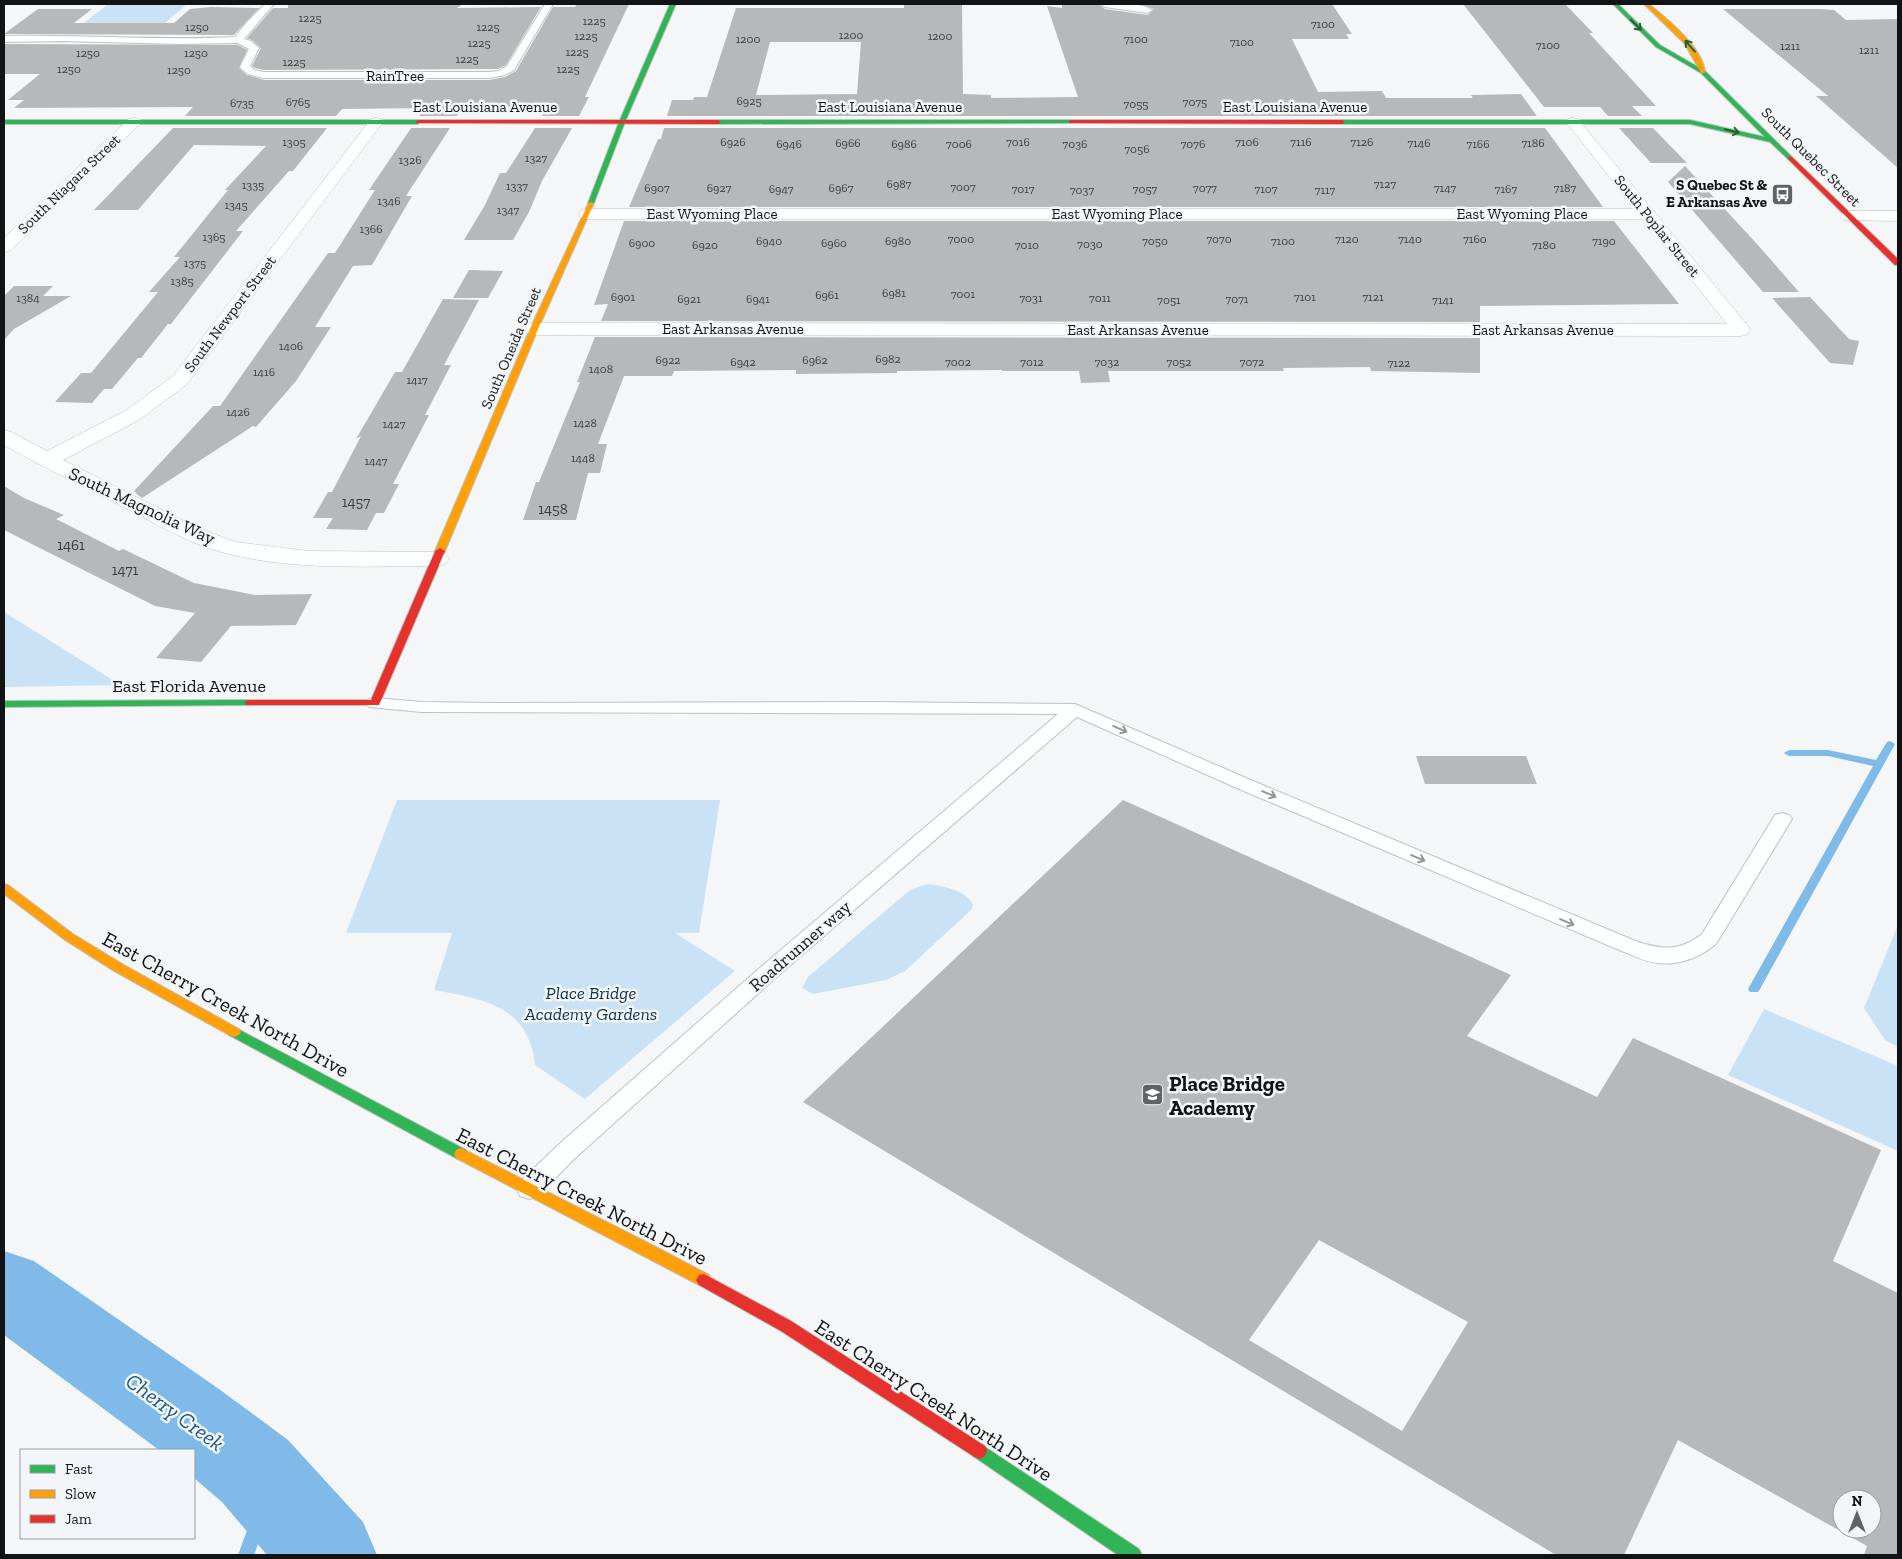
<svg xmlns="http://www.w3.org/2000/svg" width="1902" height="1559" font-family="'Zilla Slab',serif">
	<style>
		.green { fill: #c9e2f6 }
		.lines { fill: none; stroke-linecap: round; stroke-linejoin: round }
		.stream { fill: #7fbae8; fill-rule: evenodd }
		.river { fill: #7fbae8; fill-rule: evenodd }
		.building { fill: #b7b8b9; fill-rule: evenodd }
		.lane-casing { stroke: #c0c1c2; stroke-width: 2 }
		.street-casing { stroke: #c0c1c2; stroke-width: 1 }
		.fast-casing { stroke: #c0c1c2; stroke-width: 2 }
		.slow-casing { stroke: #c0c1c2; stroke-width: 2 }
		.jam-casing { stroke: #c0c1c2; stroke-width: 2 }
		.lane { fill: #fdfefe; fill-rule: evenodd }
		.street { fill: #fdfefe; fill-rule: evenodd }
		.fast { fill: #30b455; fill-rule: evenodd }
		.slow { fill: #ff9f0a; fill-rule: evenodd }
		.jam { fill: #e5322d; fill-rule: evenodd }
		.oneway { stroke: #216434 }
		.oneway2 { stroke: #939495 }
		.labels { text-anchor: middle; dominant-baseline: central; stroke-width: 5; stroke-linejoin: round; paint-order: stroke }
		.far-number-label { font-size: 12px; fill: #3b3c3d }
		.far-street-label { font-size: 15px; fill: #121314; stroke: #f3f6f9 }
		.far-poi-label { font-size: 15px; font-weight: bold; fill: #121314; stroke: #f3f6f9; text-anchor: end }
		.number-label { font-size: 15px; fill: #3b3c3d }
		.street-label { font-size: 18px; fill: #121314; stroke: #f3f6f9 }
		.park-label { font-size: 18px; font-style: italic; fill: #0c304a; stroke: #f3f6f9 }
		.near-street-label { font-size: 21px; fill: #121314; stroke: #f3f6f9 }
		.near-poi-label { font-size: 21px; font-weight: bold; fill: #121314; stroke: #f3f6f9; text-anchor: start }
		.near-water-label { font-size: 22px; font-style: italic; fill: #1b5782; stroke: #f3f6f9 }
	</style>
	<rect width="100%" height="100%" fill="#f4f6f8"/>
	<path class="green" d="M 108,4 L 187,4 L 165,23 L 84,23 Z
		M 4,612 L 121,685 L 4,687 Z
		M 397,800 L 720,800 L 699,933 L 675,933 L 735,971 L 585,1099 L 535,1065 C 529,1006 484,999 434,990 L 452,933 L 346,933 Z
		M 928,884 C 942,886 967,890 973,905 L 971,910 L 905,971 L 886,980 L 813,994 L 802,988 L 808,977 L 904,895 L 912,889 Z
		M 1898,925 L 1898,1047 L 1885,1040 L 1864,1008 Z
		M 1764,1009 L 1898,1066 L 1898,1151 L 1728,1075 Z"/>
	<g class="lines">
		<path class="stream" d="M 1890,741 L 1895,744 L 1760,989 L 1758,992 L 1750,992 L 1748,989 L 1873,766 L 1828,756 L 1789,756 L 1784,753 L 1789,750 L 1828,750 L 1876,760 L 1887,742 Z
			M 268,1479 L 273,1481 L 275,1486 L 265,1525 L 254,1555 L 238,1555 L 249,1525 L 261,1486 L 263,1481 Z"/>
		<path class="river" d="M 4,1251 L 34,1261 L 219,1389 L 288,1440 L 363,1522 L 377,1555 L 267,1555 L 222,1502 L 194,1478 L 194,1450 L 159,1450 L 4,1335 Z"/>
	</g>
	<path class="building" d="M 288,4 L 463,4 L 457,8 L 541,7 L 506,65 L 498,69 L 264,70 L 255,68 L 252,66 L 261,48 L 252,40 L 247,38 L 273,8 L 288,8 Z
		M 577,4 L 629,4 L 585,97 L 589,97 L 579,116 L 542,116 L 547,108 L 542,108 L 543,106 L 463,107 L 457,116 L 419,116 L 425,108 L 342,109 L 336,116 L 185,116 L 193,107 L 14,108 L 24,100 L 8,100 L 40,74 L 4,74 L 4,44 L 238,45 L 247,50 L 239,68 L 247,75 L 264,80 L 489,80 L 505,77 L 516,71 L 553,7 L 575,7 Z
		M 904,4 L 962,4 L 963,94 L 991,95 L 991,98 L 1078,97 L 1047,6 L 1062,8 L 1062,4 L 1099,4 L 1105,9 L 1148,15 L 1154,9 L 1141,4 L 1332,4 L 1352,34 L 1346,34 L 1349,39 L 1292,39 L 1318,92 L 1382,91 L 1386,98 L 1473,98 L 1471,95 L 1521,94 L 1537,116 L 667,116 L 672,100 L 693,100 L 694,97 L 707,97 L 736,8 L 904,8 ZM 770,42 L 861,42 L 857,94 L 756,95 Z
		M 1463,4 L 1565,4 L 1593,33 L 1589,33 L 1656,106 L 1632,106 L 1642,116 L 1608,116 L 1600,107 L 1544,107 Z
		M 211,7 L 259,8 L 234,35 L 4,34 L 38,9 L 92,9 L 74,23 L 174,23 L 190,9 Z
		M 1723,9 L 1820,9 L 1834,10 L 1846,20 L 1898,19 L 1898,168 L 1816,96 L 1828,96 Z
		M 173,128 L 327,128 L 293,171 L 289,171 L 236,231 L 243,231 L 171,324 L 168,324 L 141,358 L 138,358 L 112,389 L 104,389 L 92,403 L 55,402 L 81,373 L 91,373 L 158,292 L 149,292 L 180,257 L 174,257 L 228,190 L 225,190 L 266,146 L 194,145 L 138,210 L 94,210 Z
		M 411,128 L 450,128 L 406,196 L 412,196 L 372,265 L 353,266 L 315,327 L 331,327 L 296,381 L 256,427 L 253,426 L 142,498 L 138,495 L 134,491 L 213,406 L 220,406 L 328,253 L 335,253 L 375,190 L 369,190 Z
		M 535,128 L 572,128 L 542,181 L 529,212 L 513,240 L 464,240 L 485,205 L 500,173 L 506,173 Z
		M 664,128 L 1545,128 L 1603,207 L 629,207 L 658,139 L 661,139 Z
		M 1619,128 L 1653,128 L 1687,163 L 1651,163 Z
		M 1685,166 L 1757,244 L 1799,292 L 1763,292 L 1668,182 Z
		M 624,221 L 1614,221 L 1679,304 L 1480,306 L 1480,322 L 601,321 L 608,304 L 594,305 Z
		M 469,270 L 503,271 L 488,298 L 453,298 Z
		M 14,286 L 53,286 L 43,296 L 71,296 L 14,329 L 4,340 L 4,296 Z
		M 1810,297 L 1849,339 L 1859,341 L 1853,365 L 1830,363 L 1772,298 Z
		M 443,299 L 479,300 L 444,365 L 451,365 L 425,415 L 429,415 L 393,484 L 399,484 L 384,513 L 376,513 L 367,530 L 326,529 L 333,518 L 313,518 L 328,492 L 332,492 L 361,436 L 356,439 L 395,372 L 402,372 Z
		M 595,337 L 1480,338 L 1480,373 L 1371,371 L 1370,367 L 1283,368 L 1284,371 L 1108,371 L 1110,382 L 1081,383 L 1079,371 L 1002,371 L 1002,370 L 897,371 L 897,373 L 796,374 L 796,370 L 674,371 L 672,376 L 624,376 L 598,444 L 607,444 L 600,473 L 588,473 L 576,520 L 523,520 L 536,482 L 539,482 L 580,382 L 577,382 Z
		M 4,486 L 24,498 L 64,515 L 56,519 L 119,551 L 123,549 L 194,583 L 255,595 L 312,594 L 296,625 L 231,626 L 201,662 L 156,658 L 195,613 L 155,606 L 4,530 Z
		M 1416,756 L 1526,756 L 1537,784 L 1425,784 Z
		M 1123,800 L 1511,975 L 1467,1036 L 1597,1097 L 1633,1038 L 1881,1150 L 1833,1261 L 1898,1293 L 1898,1555 L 1864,1555 L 1867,1546 L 1678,1440 L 1624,1555 L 1556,1555 L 803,1102 ZM 1319,1240 L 1468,1322 L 1402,1431 L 1249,1340 ZM 1842,1499 L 1872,1499 L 1872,1529 L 1842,1529 Z"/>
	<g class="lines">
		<defs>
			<path id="lane" d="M 265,4 L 274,4 L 244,39 L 251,41 L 259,48 L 250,66 L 254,70 L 264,72 L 489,72 L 499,71 L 507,66 L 545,4 L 553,4 L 514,70 L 505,75 L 489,78 L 264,78 C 254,76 247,75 240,67 L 249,49 L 238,43 L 180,44 L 62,41 L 4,42 L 4,36 C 81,34 158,41 235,37 L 247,22 Z
				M 1101,4 C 1114,4 1142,2 1152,10 L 1148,13 L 1105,7 Z
				M 375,698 L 422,702 L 494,703 L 873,702 L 1075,704 L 1253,781 L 1638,942 C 1664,950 1680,951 1702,934 L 1775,815 L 1782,813 L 1789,815 L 1792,819 L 1716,944 C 1701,957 1678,966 1658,963 C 1646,962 1634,956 1624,952 L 1239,789 L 1077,717 L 771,982 L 573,1160 L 538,1196 L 529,1199 L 520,1196 L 517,1189 L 520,1182 L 557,1146 L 755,972 L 1058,714 L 422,712 L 369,707 L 366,703 L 369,699 Z"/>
			<path id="street" d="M 134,118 L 139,119 L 141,122 L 139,125 L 10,251 L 4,252 L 4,238 L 129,119 Z
				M 376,118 L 381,119 L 383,122 L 381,125 L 186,385 L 139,420 L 63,460 L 194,526 L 235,542 L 308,551 L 437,552 L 445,554 L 449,559 L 445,564 L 437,566 C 367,566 294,571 225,553 C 193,545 164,528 135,513 C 91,490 46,469 4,445 L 4,430 L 11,432 L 47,451 L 125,411 L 172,377 L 371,119 Z
				M 1573,118 L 1578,119 L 1748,326 L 1750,330 L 1748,334 L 1741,336 L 534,335 L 527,333 L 525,329 L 527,325 L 534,323 L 1727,324 L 1643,219 L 587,219 L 581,218 L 579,214 L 581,210 L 587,209 L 1635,209 L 1566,122 L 1568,119 Z
				M 1849,211 L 1898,211 L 1898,221 L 1843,220 L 1841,216 L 1843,212 Z"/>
			<path id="fast" d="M 670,4 L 676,4 L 625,122 L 594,203 L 589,204 L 588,203 L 619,122 Z
				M 1613,4 L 1618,4 L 1660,45 L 1705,71 L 1792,157 L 1792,159 L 1788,159 L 1770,142 L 1690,124 L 1342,124 L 1339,122 L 1342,120 L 1690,120 L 1765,137 L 1701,73 L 1656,47 Z
				M 4,120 L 418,120 L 421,122 L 418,124 L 4,124 Z
				M 1071,120 L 1073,121 L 1073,123 L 718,124 L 715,122 L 718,120 Z
				M 250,700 L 254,701 L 255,703 L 254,705 L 4,707 L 4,701 Z
				M 234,1027 L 466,1150 L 468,1154 L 466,1158 L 461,1160 L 456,1158 L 229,1035 L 227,1032 L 229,1029 Z
				M 979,1443 L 1139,1549 L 1142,1555 L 1118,1555 L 973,1456 L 971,1451 L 973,1446 Z"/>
			<path id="slow" d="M 1644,4 L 1649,4 C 1667,19 1704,48 1705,73 L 1701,73 L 1685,44 Z
				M 589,202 L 594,203 L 538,329 L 445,551 L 443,553 L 437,553 L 435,551 L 530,329 Z
				M 4,884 L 8,885 L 73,934 L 124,965 L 239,1029 L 241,1032 L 239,1035 L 234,1037 L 229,1035 L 114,971 L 65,940 L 4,894 Z
				M 461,1148 L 658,1248 L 709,1275 L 712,1280 L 709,1285 L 704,1286 L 699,1285 L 456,1158 L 454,1154 L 456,1150 Z"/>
			<path id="jam" d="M 418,120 L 718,120 L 721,122 L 718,124 L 416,123 L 416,121 Z
				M 1071,120 L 1342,120 L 1345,122 L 1342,124 L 1069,123 L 1069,121 Z
				M 1788,157 L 1792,157 L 1898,259 L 1898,265 L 1895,265 L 1788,159 Z
				M 440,548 L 445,551 L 379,705 L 246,705 L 245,703 L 246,701 L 250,700 L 371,700 L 435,551 Z
				M 704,1274 L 791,1321 L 985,1446 L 987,1451 L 985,1456 L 979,1459 L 973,1456 L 781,1331 L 699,1285 L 696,1280 L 699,1275 Z"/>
		</defs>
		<use href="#lane" class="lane-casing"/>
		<use href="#street" class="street-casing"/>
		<use href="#fast" class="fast-casing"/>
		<use href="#slow" class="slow-casing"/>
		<use href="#jam" class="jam-casing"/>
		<use href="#lane" class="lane"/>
		<use href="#street" class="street"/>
		<use href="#fast" class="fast"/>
		<use href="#slow" class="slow"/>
		<use href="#jam" class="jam"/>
	</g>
	<defs><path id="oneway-shaft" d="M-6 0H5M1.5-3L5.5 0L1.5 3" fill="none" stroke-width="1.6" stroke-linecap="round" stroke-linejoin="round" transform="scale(1.25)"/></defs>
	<g class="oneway">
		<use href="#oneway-shaft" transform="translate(1636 25) rotate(45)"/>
		<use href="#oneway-shaft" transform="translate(1690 46) rotate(-131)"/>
		<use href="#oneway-shaft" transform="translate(1732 131) rotate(14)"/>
	</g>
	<g class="oneway2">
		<use href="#oneway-shaft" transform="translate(1120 729) rotate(24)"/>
		<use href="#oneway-shaft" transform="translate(1269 794) rotate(23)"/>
		<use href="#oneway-shaft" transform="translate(1418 858) rotate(23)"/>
		<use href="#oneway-shaft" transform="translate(1567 922) rotate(23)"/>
	</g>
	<defs>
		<symbol id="bus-square" viewBox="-11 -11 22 22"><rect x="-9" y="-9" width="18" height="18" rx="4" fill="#616264" stroke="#f3f6f9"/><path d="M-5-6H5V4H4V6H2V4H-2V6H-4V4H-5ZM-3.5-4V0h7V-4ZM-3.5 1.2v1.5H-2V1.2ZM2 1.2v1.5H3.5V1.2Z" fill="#fff"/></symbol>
		<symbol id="school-square" viewBox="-11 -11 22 22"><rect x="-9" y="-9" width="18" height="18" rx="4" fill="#616264" stroke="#f3f6f9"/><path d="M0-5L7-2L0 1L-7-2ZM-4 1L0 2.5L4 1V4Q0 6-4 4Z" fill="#fff"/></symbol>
	</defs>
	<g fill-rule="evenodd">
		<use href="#bus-square" x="1770" y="182" width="25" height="25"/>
		<use href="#school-square" x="1140" y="1082" width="25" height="25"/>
	</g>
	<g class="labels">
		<g class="far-number-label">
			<text x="310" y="18">1225</text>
			<text x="594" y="21">1225</text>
			<text x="1323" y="24">7100</text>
			<text x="197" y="27">1250</text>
			<text x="488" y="27">1225</text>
			<text x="851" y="35">1200</text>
			<text x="586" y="36">1225</text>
			<text x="940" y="36">1200</text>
			<text x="301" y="38">1225</text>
			<text x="748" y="39">1200</text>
			<text x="1136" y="39">7100</text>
			<text x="1242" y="42">7100</text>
			<text x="479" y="43">1225</text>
			<text x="1548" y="45">7100</text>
			<text x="1790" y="46">1211</text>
			<text x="1869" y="50">1211</text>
			<text x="577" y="52">1225</text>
			<text x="88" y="53">1250</text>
			<text x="196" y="53">1250</text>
			<text x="467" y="59">1225</text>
			<text x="294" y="62">1225</text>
			<text x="69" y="69">1250</text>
			<text x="568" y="69">1225</text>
			<text x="179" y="70">1250</text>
			<text x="749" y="101">6925</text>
			<text x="298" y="102">6765</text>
			<text x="1195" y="102">7075</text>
			<text x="242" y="103">6735</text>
			<text x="1136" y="104">7055</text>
			<text x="294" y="142">1305</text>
			<text x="733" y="142">6926</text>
			<text x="1018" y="142">7016</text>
			<text x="1247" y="142">7106</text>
			<text x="1301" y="142">7116</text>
			<text x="1362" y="142">7126</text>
			<text x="848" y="143">6966</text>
			<text x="1419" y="143">7146</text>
			<text x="1533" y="143">7186</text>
			<text x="789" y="144">6946</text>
			<text x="904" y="144">6986</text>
			<text x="959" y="144">7006</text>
			<text x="1075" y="144">7036</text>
			<text x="1193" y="144">7076</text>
			<text x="1478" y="144">7166</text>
			<text x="1137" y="149">7056</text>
			<text x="536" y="158">1327</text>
			<text x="410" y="160">1326</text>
			<text x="899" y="184">6987</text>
			<text x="1385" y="184">7127</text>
			<text x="253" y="185">1335</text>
			<text x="517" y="186">1337</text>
			<text x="963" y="187">7007</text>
			<text x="657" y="188">6907</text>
			<text x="719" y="188">6927</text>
			<text x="841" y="188">6967</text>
			<text x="1205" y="188">7077</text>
			<text x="1445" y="188">7147</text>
			<text x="1565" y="188">7187</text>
			<text x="781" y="189">6947</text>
			<text x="1023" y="189">7017</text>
			<text x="1145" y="189">7057</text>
			<text x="1266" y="189">7107</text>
			<text x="1506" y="189">7167</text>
			<text x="1082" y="190">7037</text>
			<text x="1325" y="190">7117</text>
			<text x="389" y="201">1346</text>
			<text x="236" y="205">1345</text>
			<text x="508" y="210">1347</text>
			<text x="371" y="229">1366</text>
			<text x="214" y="237">1365</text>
			<text x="961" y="239">7000</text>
			<text x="1219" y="239">7070</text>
			<text x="1347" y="239">7120</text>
			<text x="1410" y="239">7140</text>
			<text x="1475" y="239">7160</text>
			<text x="769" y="241">6940</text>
			<text x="898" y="241">6980</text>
			<text x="1155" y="241">7050</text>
			<text x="1283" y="241">7100</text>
			<text x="1604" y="241">7190</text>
			<text x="642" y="243">6900</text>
			<text x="834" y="243">6960</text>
			<text x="1090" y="244">7030</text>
			<text x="705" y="245">6920</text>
			<text x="1027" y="245">7010</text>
			<text x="1544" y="245">7180</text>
			<text x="195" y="263">1375</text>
			<text x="182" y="281">1385</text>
			<text x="894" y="293">6981</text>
			<text x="963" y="294">7001</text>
			<text x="827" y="295">6961</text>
			<text x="623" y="297">6901</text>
			<text x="1305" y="297">7101</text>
			<text x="1373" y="297">7121</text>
			<text x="28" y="298">1384</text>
			<text x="1031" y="298">7031</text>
			<text x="1100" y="298">7011</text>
			<text x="689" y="299">6921</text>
			<text x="758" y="299">6941</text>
			<text x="1237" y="299">7071</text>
			<text x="1169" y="300">7051</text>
			<text x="1443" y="300">7141</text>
			<text x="291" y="346">1406</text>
			<text x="888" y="359">6982</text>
			<text x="668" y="360">6922</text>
			<text x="815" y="360">6962</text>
			<text x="743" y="362">6942</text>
			<text x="958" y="362">7002</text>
			<text x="1032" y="362">7012</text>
			<text x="1107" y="362">7032</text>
			<text x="1179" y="362">7052</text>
			<text x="1252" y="362">7072</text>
			<text x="1399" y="363">7122</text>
			<text x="601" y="369">1408</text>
			<text x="264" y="372">1416</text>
			<text x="417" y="380">1417</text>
			<text x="238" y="412">1426</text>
			<text x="585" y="423">1428</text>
			<text x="394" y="424">1427</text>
			<text x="583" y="458">1448</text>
			<text x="376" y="461">1447</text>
		</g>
		<g class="far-street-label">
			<text x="395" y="76">RainTree</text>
			<text x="485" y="107">East Louisiana Avenue</text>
			<text x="890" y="107">East Louisiana Avenue</text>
			<text x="1295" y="107">East Louisiana Avenue</text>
			<text transform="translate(1811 157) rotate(45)">South Quebec Street</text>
			<text transform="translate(69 184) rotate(-44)">South Niagara Street</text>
			<text x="712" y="214">East Wyoming Place</text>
			<text x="1117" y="214">East Wyoming Place</text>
			<text x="1522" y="214">East Wyoming Place</text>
			<text transform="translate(1657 226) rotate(51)">South Poplar Street</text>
			<text transform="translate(230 314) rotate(-53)">South Newport Street</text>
			<text x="733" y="329">East Arkansas Avenue</text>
			<text x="1138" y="330">East Arkansas Avenue</text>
			<text x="1543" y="330">East Arkansas Avenue</text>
			<text transform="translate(511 348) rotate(-67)">South Oneida Street</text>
		</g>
		<g class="far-poi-label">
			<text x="1767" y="185">S Quebec St &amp;<tspan x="1767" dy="17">E Arkansas Ave</tspan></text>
		</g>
		<g class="number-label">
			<text x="356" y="502">1457</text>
			<text x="553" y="509">1458</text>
			<text x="71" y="545">1461</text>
			<text x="125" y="570">1471</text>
		</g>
		<g class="street-label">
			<text transform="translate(142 506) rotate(25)">South Magnolia Way</text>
			<text x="189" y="686">East Florida Avenue</text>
			<text transform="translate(800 946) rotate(-41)">Roadrunner way</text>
		</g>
		<g class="park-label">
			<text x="591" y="993">Place Bridge<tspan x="591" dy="21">Academy Gardens</tspan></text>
		</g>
		<g class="near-street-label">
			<text transform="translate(226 1004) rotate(29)">East Cherry Creek North Drive</text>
			<text transform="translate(582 1196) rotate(27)">East Cherry Creek North Drive</text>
			<text transform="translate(934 1400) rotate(33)">East Cherry Creek North Drive</text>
		</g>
		<g class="near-poi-label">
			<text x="1169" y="1083">Place Bridge<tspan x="1169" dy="24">Academy</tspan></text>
		</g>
		<g class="near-water-label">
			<text transform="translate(175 1412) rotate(36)">Cherry Creek</text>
		</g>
	</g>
	<rect width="1902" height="1559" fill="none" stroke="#121314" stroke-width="10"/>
	<rect x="20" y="1449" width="175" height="90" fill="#f3f6f9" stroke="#999b9d"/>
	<rect x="30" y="1465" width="25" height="8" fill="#30b455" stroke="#999b9d"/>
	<text x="65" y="1474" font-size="15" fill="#121314">Fast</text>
	<rect x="30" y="1490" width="25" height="8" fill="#ff9f0a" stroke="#999b9d"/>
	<text x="65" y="1499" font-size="15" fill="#121314">Slow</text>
	<rect x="30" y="1515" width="25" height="8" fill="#e5322d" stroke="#999b9d"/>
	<text x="65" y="1524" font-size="15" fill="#121314">Jam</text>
	<g transform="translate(1857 1514)"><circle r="24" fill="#f3f6f9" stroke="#999b9d"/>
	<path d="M0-4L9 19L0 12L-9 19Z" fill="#616264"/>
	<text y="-8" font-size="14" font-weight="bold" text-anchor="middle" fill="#121314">N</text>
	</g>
</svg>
